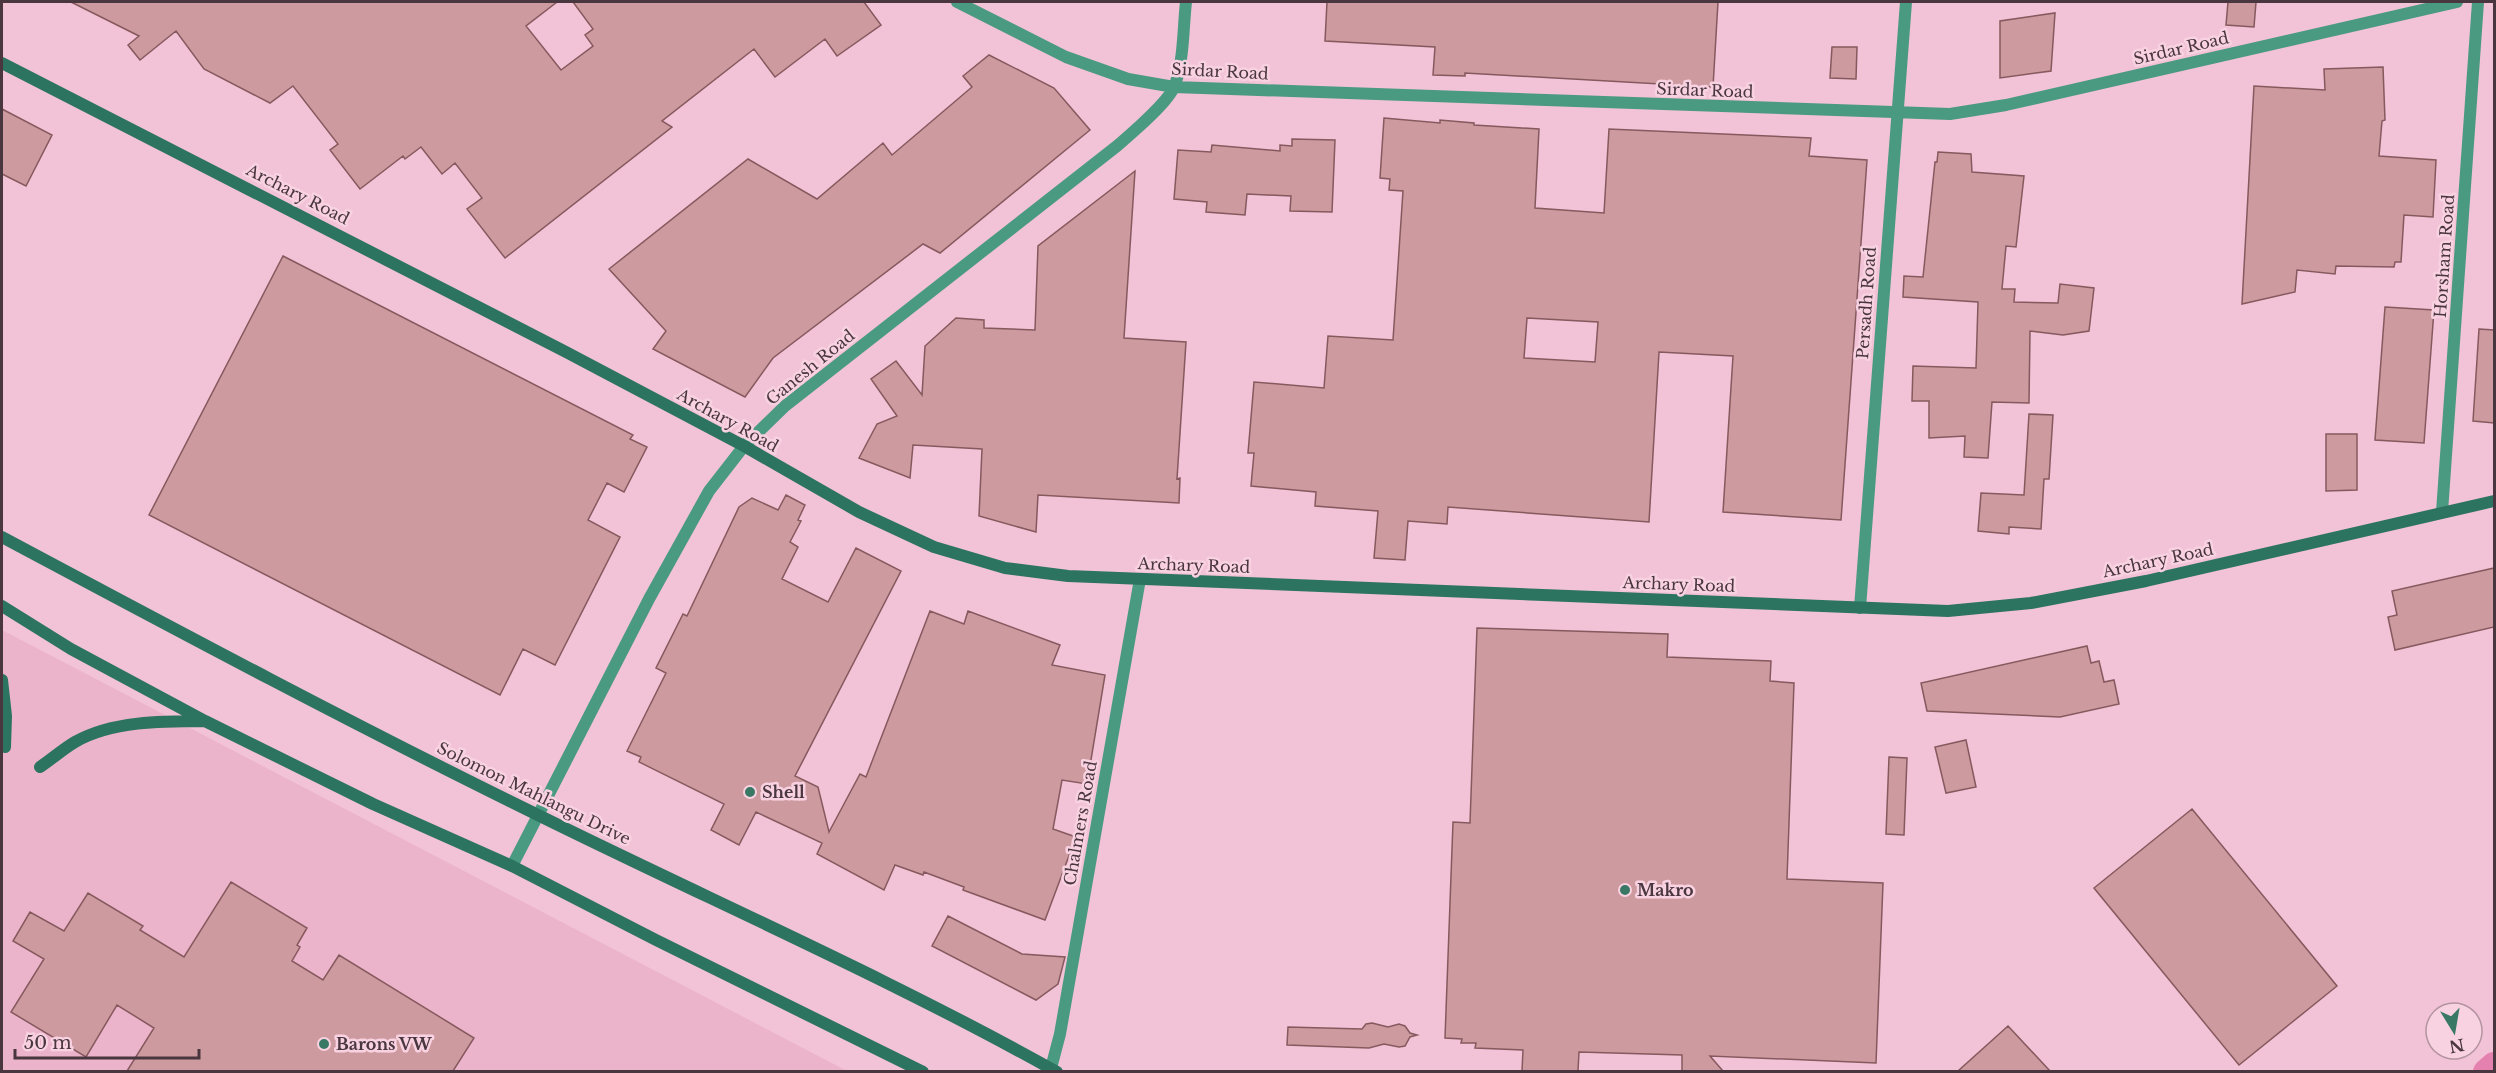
<svg xmlns="http://www.w3.org/2000/svg" width="2496" height="1073" font-family="'Libre Baskerville',serif">
	<style>
		.built { fill: #ebb4cb }
		.lines { fill: none; stroke-linecap: round; stroke-linejoin: round }
		.canal { stroke: #e581af; stroke-width: 26 }
		.building { fill: #cc9a9f; stroke: #86595e; stroke-width: 1.5; fill-rule: evenodd }
		.street { stroke: #4a9a82; stroke-width: 12 }
		.secondary { stroke: #2c7460; stroke-width: 12 }
		.poi-dot { fill: #397865; stroke: #f9d2e2; stroke-width: 2 }
		.labels { text-anchor: middle; dominant-baseline: central; stroke-width: 5; stroke-linejoin: round; paint-order: stroke }
		.street-label { font-size: 16px; fill: #49363e; stroke: #f9d2e2 }
		.poi-label { font-size: 16px; font-weight: bold; fill: #49363e; stroke: #f9d2e2; text-anchor: start }
	</style>
	<rect width="100%" height="100%" fill="#f2c2d6"/>
	<path class="built" d="M 2,630 L 847,1071 L 2,1071 Z"/>
	<g class="lines">
		<path class="canal" d="M 2486,1072 L 2494,1065"/>
	</g>
	<path class="building" d="M 71,2 L 557,2 L 526,26 L 561,70 L 593,46 L 585,35 L 593,29 L 573,2 L 864,2 L 881,25 L 837,56 L 825,39 L 775,77 L 754,49 L 662,121 L 672,127 L 505,258 L 467,209 L 482,198 L 455,163 L 442,174 L 421,147 L 405,159 L 403,156 L 360,189 L 330,150 L 338,144 L 293,86 L 270,103 L 204,69 L 176,31 L 140,60 L 128,45 L 139,36 Z
		M 1327,2 L 1718,2 L 1713,87 L 1465,73 L 1465,76 L 1433,75 L 1435,47 L 1325,41 Z
		M 2228,2 L 2256,2 L 2254,27 L 2226,25 Z
		M 2055,13 L 2051,71 L 2000,78 L 2000,21 Z
		M 1832,47 L 1857,47 L 1856,79 L 1830,78 Z
		M 989,55 L 1054,88 L 1090,130 L 940,253 L 923,244 L 773,358 L 745,397 L 653,349 L 666,331 L 609,269 L 748,159 L 817,199 L 883,143 L 892,155 L 972,87 L 963,76 Z
		M 2383,67 L 2385,120 L 2382,121 L 2379,156 L 2436,160 L 2433,217 L 2404,215 L 2401,262 L 2395,262 L 2394,267 L 2336,266 L 2335,274 L 2297,270 L 2295,292 L 2242,304 L 2254,86 L 2325,90 L 2324,69 Z
		M 2,109 L 52,135 L 26,186 L 2,174 Z
		M 1384,118 L 1440,123 L 1440,120 L 1474,123 L 1474,125 L 1539,129 L 1535,208 L 1604,213 L 1609,129 L 1811,138 L 1809,156 L 1867,160 L 1841,520 L 1723,512 L 1733,356 L 1659,352 L 1649,522 L 1448,507 L 1447,524 L 1408,521 L 1405,560 L 1374,558 L 1378,511 L 1315,506 L 1316,492 L 1251,486 L 1254,453 L 1248,453 L 1254,382 L 1324,388 L 1328,336 L 1393,340 L 1403,191 L 1389,190 L 1390,179 L 1380,178 ZM 1527,318 L 1598,322 L 1595,362 L 1524,358 Z
		M 1292,139 L 1335,140 L 1332,212 L 1290,211 L 1291,196 L 1247,194 L 1245,215 L 1206,212 L 1207,202 L 1174,199 L 1178,150 L 1211,152 L 1212,145 L 1280,151 L 1280,145 L 1292,146 Z
		M 1938,152 L 1971,154 L 1972,172 L 2024,176 L 2016,247 L 2006,246 L 2002,289 L 2015,289 L 2014,302 L 2058,303 L 2060,284 L 2094,288 L 2089,331 L 2063,335 L 2030,331 L 2029,403 L 1992,402 L 1988,458 L 1964,457 L 1965,436 L 1929,438 L 1929,401 L 1912,401 L 1913,366 L 1976,368 L 1978,302 L 1903,297 L 1904,276 L 1923,277 L 1935,162 L 1937,162 Z
		M 1135,171 L 1124,338 L 1186,342 L 1177,479 L 1180,478 L 1179,503 L 1038,495 L 1036,532 L 979,516 L 982,449 L 913,445 L 910,478 L 859,458 L 877,424 L 897,416 L 871,379 L 896,361 L 922,395 L 925,346 L 956,318 L 984,320 L 984,328 L 1035,330 L 1038,246 Z
		M 283,256 L 633,435 L 630,439 L 647,447 L 624,492 L 607,483 L 588,520 L 620,537 L 555,665 L 523,649 L 500,695 L 149,515 Z
		M 2385,307 L 2434,310 L 2424,443 L 2375,440 Z
		M 2479,329 L 2494,330 L 2494,423 L 2473,421 Z
		M 2029,414 L 2053,415 L 2049,479 L 2044,479 L 2041,529 L 2009,527 L 2009,534 L 1978,531 L 1981,493 L 2024,495 Z
		M 2326,434 L 2357,434 L 2357,490 L 2326,491 Z
		M 786,495 L 805,505 L 798,520 L 801,521 L 790,542 L 798,547 L 782,579 L 828,602 L 856,548 L 901,571 L 795,776 L 818,787 L 829,832 L 860,774 L 866,777 L 930,611 L 964,624 L 968,611 L 1060,645 L 1052,665 L 1105,675 L 1087,784 L 1062,780 L 1053,829 L 1076,837 L 1045,920 L 963,890 L 964,887 L 924,872 L 923,875 L 895,865 L 884,890 L 817,854 L 822,843 L 756,812 L 739,845 L 711,830 L 724,804 L 639,762 L 641,757 L 627,751 L 666,673 L 656,668 L 683,614 L 687,616 L 739,507 L 752,498 L 778,510 Z
		M 2494,568 L 2494,627 L 2395,650 L 2388,617 L 2397,615 L 2392,591 Z
		M 1477,628 L 1668,634 L 1667,657 L 1771,661 L 1770,681 L 1794,683 L 1787,879 L 1883,883 L 1876,1063 L 1710,1056 L 1723,1071 L 1682,1071 L 1682,1055 L 1579,1052 L 1578,1071 L 1522,1071 L 1523,1050 L 1475,1048 L 1476,1043 L 1461,1043 L 1462,1039 L 1445,1038 L 1453,822 L 1470,823 Z
		M 2087,646 L 2091,663 L 2099,661 L 2104,682 L 2114,680 L 2119,704 L 2060,717 L 1927,711 L 1921,683 Z
		M 1966,740 L 1976,787 L 1946,793 L 1935,747 Z
		M 1889,757 L 1907,758 L 1904,835 L 1886,834 Z
		M 2192,809 L 2337,986 L 2239,1065 L 2094,888 Z
		M 231,882 L 307,928 L 297,945 L 300,947 L 292,961 L 323,980 L 339,955 L 474,1038 L 453,1071 L 127,1071 L 154,1028 L 117,1005 L 86,1057 L 11,1012 L 44,959 L 13,941 L 30,912 L 64,931 L 88,893 L 143,926 L 140,930 L 184,957 Z
		M 948,916 L 1022,954 L 1065,957 L 1058,984 L 1036,1000 L 932,946 Z
		M 1372,1023 L 1388,1027 L 1399,1024 L 1405,1026 L 1410,1033 L 1417,1035 L 1410,1037 L 1405,1046 L 1399,1047 L 1384,1044 L 1369,1048 L 1287,1045 L 1288,1027 L 1362,1029 L 1366,1024 Z
		M 2008,1026 L 2050,1071 L 1958,1071 Z"/>
	<g class="lines">
		<path class="street" d="M 957,2 L 1066,57 L 1128,79 L 1174,87 L 1950,114 L 2006,105 L 2457,2
			M 2442,512 L 2478,2
			M 1860,608 L 1906,2
			M 512,866 L 649,599 L 709,491 L 744,446 L 785,406 L 1117,146 C 1132,133 1169,102 1175,85 C 1184,59 1183,28 1186,2
			M 1050,1072 L 1060,1034 L 1140,579"/>
		<path class="secondary" d="M 2,63 L 566,352 L 744,446 L 859,512 L 934,547 L 1005,568 L 1068,576 L 1948,611 L 2031,603 L 2146,581 L 2494,501
			M 2,537 C 180,632 358,727 540,816 C 712,901 889,978 1057,1072
			M 2,606 L 71,649 L 205,721 L 373,804 L 512,866 L 656,940 L 923,1072
			M 2,680 L 6,716 L 5,747
			M 40,767 C 52,759 63,749 75,742 C 111,721 163,721 204,721"/>
	</g>
	<g class="poi-dot">
		<circle cx="750" cy="792" r="6"/>
		<circle cx="1625" cy="890" r="6"/>
		<circle cx="324" cy="1044" r="6"/>
	</g>
	<g class="labels">
		<g class="street-label">
			<text transform="translate(2181 48) rotate(-13)">Sirdar Road</text>
			<text transform="translate(1220 71) rotate(3)">Sirdar Road</text>
			<text transform="translate(1705 90) rotate(2)">Sirdar Road</text>
			<text transform="translate(298 194) rotate(27)">Archary Road</text>
			<text transform="translate(2444 256) rotate(-86)">Horsham Road</text>
			<text transform="translate(1866 303) rotate(-86)">Persadh Road</text>
			<text transform="translate(810 367) rotate(-39)">Ganesh Road</text>
			<text transform="translate(728 420) rotate(29)">Archary Road</text>
			<text transform="translate(2158 560) rotate(-12)">Archary Road</text>
			<text transform="translate(1194 565) rotate(2)">Archary Road</text>
			<text transform="translate(1679 584) rotate(2)">Archary Road</text>
			<text transform="translate(534 793) rotate(26)">Solomon Mahlangu Drive</text>
			<text transform="translate(1080 823) rotate(-80)">Chalmers Road</text>
		</g>
		<g class="poi-label">
			<text x="762" y="792">Shell</text>
			<text x="1637" y="890">Makro</text>
			<text x="336" y="1044">Barons VW</text>
		</g>
	</g>
	<rect width="2496" height="1073" fill="none" stroke="#49363e" stroke-width="6"/>
	<g transform="translate(2454 1031) rotate(169)"><circle r="28" fill="#f9d2e2" stroke="#b394a0" stroke-width="1.5"/>
	<path d="M0-4.5L10 22L0 15L-10 22Z" fill="#397865"/>
	<text y="-9" font-size="16" font-weight="bold" text-anchor="middle" fill="#49363e">N</text>
	</g>
	<path d="M15 1049v9h184v-9" fill="none" stroke="#49363e" stroke-width="3"/>
	<text x="24" y="1049" font-size="18" fill="#49363e" stroke="#f9d2e2" stroke-width="4.5" paint-order="stroke">50 m</text>
</svg>
